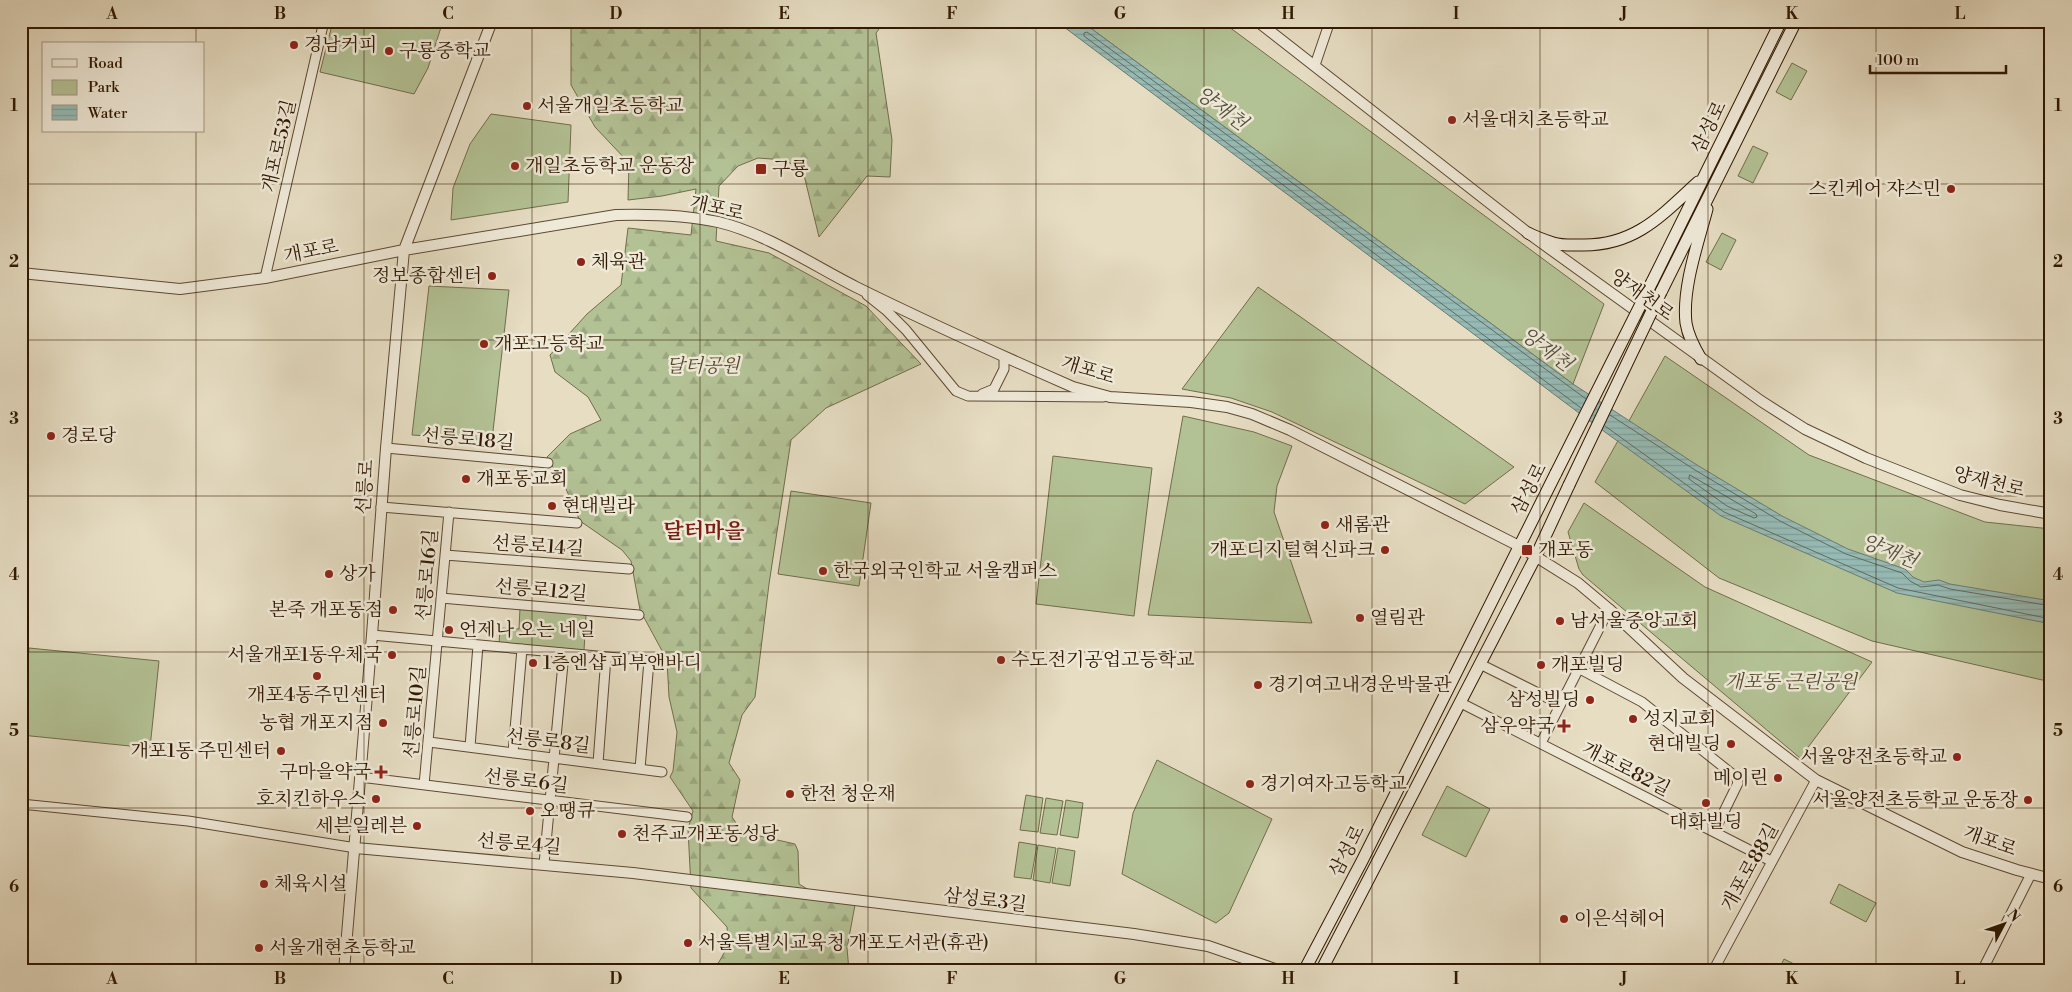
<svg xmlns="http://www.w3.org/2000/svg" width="2072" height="992" font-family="'Libre Bodoni','Noto Serif KR',serif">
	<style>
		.forest { fill: url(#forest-firs); stroke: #726d4b }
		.green { fill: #b3c295; stroke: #726d4b }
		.water { fill: url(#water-rules); stroke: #6d7a6e }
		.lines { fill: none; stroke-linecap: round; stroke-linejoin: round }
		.shore { stroke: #636a5c; stroke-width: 1 }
		.minor-casing { stroke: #5e4932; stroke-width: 11 }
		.tertiary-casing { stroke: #5e4932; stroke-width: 12 }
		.secondary-casing { stroke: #301801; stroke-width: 13 }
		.minor { stroke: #efe9d8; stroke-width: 9 }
		.tertiary { stroke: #efe9d8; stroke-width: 10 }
		.secondary { stroke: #efe9d8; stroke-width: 11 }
		.secondary-bridge-casing { stroke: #301801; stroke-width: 13; stroke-linecap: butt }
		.secondary-bridge { stroke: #efe9d8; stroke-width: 11 }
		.grid { fill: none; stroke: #301801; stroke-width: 1; stroke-opacity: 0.55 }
		.poi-dot { fill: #8f2418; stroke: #efe9d8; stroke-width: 2 }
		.labels { text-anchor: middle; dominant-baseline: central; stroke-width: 5; stroke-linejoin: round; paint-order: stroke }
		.poi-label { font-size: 19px; fill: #301801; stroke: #efe9d8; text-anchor: start }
		.street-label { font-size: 19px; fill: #301801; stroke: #efe9d8 }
		.park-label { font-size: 19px; font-style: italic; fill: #574b2d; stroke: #efe9d8 }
		.water-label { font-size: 20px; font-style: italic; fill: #545140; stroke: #efe9d8 }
		.quarter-label { font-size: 21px; font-weight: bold; fill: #7a1f14; stroke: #efe9d8 }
		.neatline { fill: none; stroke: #301801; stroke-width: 2 }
		.grid-label { font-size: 16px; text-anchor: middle; font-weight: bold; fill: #301801 }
	</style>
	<defs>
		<pattern id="forest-firs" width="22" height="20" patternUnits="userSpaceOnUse" patternTransform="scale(1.25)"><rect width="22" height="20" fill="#b3c295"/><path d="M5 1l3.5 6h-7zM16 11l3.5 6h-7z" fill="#9aa67f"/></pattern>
		<pattern id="water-rules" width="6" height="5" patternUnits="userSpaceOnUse" patternTransform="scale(1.25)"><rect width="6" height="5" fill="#96bbb6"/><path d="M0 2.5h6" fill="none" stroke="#82a09b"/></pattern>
	</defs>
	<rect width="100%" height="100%" fill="#e6ddc3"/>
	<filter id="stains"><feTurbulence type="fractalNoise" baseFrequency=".004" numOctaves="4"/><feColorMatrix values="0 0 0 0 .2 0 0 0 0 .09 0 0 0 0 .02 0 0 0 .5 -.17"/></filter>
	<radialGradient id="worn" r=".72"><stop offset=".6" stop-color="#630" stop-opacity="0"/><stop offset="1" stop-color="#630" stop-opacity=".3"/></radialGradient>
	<path class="forest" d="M 571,21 L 885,21 L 876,33 L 892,140 L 890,177 L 867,176 L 819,237 L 803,171 L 785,160 L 758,158 L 738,166 L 719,186 L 716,241 L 769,253 L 866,306 L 921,364 L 826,408 L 791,440 L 769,584 L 755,697 L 742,715 L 729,763 L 740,780 L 732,817 L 742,832 L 795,844 L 798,851 L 799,884 L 819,896 L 855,905 L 847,948 L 849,971 L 709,971 L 719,962 L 728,946 L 727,927 L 691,888 L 688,829 L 693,811 L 670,777 L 673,771 L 677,732 L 669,697 L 667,660 L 640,610 L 631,561 L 622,550 L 580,521 L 566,489 L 547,457 L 570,434 L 601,420 L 588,397 L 555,372 L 550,355 L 587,314 L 621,285 L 628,228 L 691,235 L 696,189 L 662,196 L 628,200 L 629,163 L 595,127 L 571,85 Z"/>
	<path class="green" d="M 333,21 L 443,21 L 428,68 L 414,94 L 320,72 Z
		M 1081,21 L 1221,21 L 1604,304 L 1573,384 Z
		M 1792,63 L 1807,71 L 1791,100 L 1776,92 Z
		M 491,114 L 571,125 L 568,202 L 451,220 L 453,188 L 470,144 Z
		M 1753,146 L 1768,153 L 1753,183 L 1738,176 Z
		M 1722,233 L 1736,240 L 1721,270 L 1706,262 Z
		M 429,286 L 509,290 L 492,440 L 412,435 Z
		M 1258,287 L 1514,467 L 1465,504 L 1272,412 L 1231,398 L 1182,389 Z
		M 1665,356 L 1809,455 L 1985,522 L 2051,529 L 2051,682 L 1872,641 L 1719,578 L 1595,482 Z
		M 1183,416 L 1254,432 L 1292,446 L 1277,486 L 1274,512 L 1312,623 L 1148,615 Z
		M 1053,456 L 1152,468 L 1134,616 L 1036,604 Z
		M 791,491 L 871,503 L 859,586 L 778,574 Z
		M 1584,503 L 1705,587 L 1872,662 L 1800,758 L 1583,575 L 1579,569 L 1568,532 Z
		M 520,608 L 586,615 L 584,651 L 499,644 L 500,628 L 519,629 Z
		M 29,648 L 159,661 L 150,748 L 21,735 Z
		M 1157,760 L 1272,819 L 1229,913 L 1216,923 L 1122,874 L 1133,813 Z
		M 1447,786 L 1490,809 L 1466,857 L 1422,835 Z
		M 1026,795 L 1043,798 L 1038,832 L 1020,830 Z
		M 1046,798 L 1063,801 L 1057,835 L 1040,833 Z
		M 1066,800 L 1083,803 L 1078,838 L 1060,835 Z
		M 1019,842 L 1037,845 L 1031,879 L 1014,877 Z
		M 1038,845 L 1056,848 L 1050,883 L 1033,880 Z
		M 1058,848 L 1075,851 L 1070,886 L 1052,883 Z
		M 1839,884 L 1876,903 L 1866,922 L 1830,903 Z
		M 1784,959 L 1808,971 L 1778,971 Z"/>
	<path class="water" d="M 1056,21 L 1081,21 L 1573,384 L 1697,465 L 1782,516 L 1848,549 L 1905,569 L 1913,577 L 1924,582 L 1939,580 L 1950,584 L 2051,601 L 2051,624 L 1897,593 L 1721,516 L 1587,419 Z"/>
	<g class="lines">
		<path class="shore" d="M 1581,408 L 1084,36 L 1084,33 L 1087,32 L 1586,399
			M 1610,415 L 1695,470 L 1780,521 L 1846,554 L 1902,573 L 1910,581 L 1921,587 L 1938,585 L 1950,589 L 2051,606
			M 1605,426 L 1724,512 L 1898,588 L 2051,619
			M 1690,475 L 1756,514 L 1757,517 L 1754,518 L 1727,506 L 1689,479 Z"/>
		<defs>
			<path id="minor" d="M 1315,65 L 1330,21
				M 265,278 L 324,21
				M 867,295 L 887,311 L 906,330 L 956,391 L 968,396 L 1103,397
				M 982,394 L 994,389 L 1004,369 L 1004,357
				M 386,448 L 548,463
				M 381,507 L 577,523
				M 445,555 L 629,569
				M 441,598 L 639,615
				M 372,635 L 662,662
				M 1480,664 L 1560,704
				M 1578,668 L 1642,702 L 1736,777 L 1738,783 L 1714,832
				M 1461,703 L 1771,861
				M 429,742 L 662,772
				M 1541,743 L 1609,609
				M 470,747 L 478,645
				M 513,753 L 522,649
				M 598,763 L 606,657
				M 640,769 L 649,661
				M 360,777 L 687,817
				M 424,785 L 449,512
				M 21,804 L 188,821 L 356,848
				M 544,864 L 564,653
				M 1713,971 L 1816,780
				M 1982,971 L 2031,874"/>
			<path id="tertiary" d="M 1257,21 L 1528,233 L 1761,401 L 1805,429 L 1866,458 L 1960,495 L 2000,505 L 2051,514
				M 21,273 L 180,289 L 265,278 L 404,250 L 616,215 C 650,214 685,215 718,222 C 765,233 813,265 856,287 C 927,322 1000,355 1073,387 L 1110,397 L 1191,402 L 1227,407 L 1252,414 L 1290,430 L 1519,546 L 1578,583 L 1609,609 L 1683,678 L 1816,780 L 1962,852 L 2017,870 L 2051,879
				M 356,848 L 633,873 L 1134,934 L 1208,946 L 1281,971
				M 344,971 L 372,635 L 386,448 L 404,250 L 492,21"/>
			<path id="secondary" d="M 1528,233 C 1536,237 1544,240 1553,243 C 1562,246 1574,245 1584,245 C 1636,245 1662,215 1698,182
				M 1652,282 L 1781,21
				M 1661,292 L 1796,21
				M 1701,359 C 1694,347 1688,336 1686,323 C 1682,288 1698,243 1707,209
				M 1304,971 L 1362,861 L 1556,473
				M 1321,971 L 1536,556 L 1569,485"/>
		</defs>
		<use href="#minor" class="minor-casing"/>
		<use href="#tertiary" class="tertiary-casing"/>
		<use href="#secondary" class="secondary-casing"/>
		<use href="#minor" class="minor"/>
		<use href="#tertiary" class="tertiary"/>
		<use href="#secondary" class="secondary"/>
		<defs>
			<path id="secondary-bridge" d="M 1556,473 L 1652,282
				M 1569,485 L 1661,292"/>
		</defs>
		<use href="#secondary-bridge" class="secondary-bridge-casing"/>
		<use href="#secondary-bridge" class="secondary-bridge"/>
	</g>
	<path class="grid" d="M 196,21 L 196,44M 364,21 L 364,971M 532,21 L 532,971M 700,21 L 700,971M 868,21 L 868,971M 1036,21 L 1036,971M 1204,21 L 1204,971M 1372,21 L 1372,971M 1540,21 L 1540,971M 1708,21 L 1708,971M 1876,21 L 1876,971M 196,131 L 196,971M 21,184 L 2051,184M 21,340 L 2051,340M 21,496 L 2051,496M 21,652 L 2051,652M 21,808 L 2051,808"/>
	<g class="poi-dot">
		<circle cx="294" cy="45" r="5"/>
		<circle cx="389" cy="51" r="5"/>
		<circle cx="527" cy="106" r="5"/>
		<circle cx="1452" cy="120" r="5"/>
		<circle cx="515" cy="166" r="5"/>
		<rect x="755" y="163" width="12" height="12" rx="2.5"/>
		<circle cx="1951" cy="189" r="5"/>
		<circle cx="581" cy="262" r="5"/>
		<circle cx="492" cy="276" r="5"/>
		<circle cx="484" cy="344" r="5"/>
		<circle cx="51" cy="436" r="5"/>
		<circle cx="466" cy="479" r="5"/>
		<circle cx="552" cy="506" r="5"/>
		<circle cx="1325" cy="525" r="5"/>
		<circle cx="1385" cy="550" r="5"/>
		<rect x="1521" y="544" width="12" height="12" rx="2.5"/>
		<circle cx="823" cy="571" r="5"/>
		<circle cx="329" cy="574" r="5"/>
		<circle cx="393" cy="610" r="5"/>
		<circle cx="1360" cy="618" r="5"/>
		<circle cx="1560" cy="621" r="5"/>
		<circle cx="449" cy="630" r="5"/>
		<circle cx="392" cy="655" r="5"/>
		<circle cx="1001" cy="660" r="5"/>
		<circle cx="533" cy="663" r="5"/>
		<circle cx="1541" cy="665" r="5"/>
		<circle cx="317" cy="676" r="5"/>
		<circle cx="1258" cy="685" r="5"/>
		<circle cx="1590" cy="700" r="5"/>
		<circle cx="1633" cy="719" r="5"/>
		<circle cx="383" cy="723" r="5"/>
		<path d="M1561.5 718.5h5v5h5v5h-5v5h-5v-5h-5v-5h5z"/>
		<circle cx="1731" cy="744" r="5"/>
		<circle cx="281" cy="751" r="5"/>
		<circle cx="1957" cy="757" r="5"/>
		<path d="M378.5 764.5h5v5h5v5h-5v5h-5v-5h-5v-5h5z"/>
		<circle cx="1778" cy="778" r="5"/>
		<circle cx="1250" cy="784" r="5"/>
		<circle cx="790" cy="794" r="5"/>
		<circle cx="376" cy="799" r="5"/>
		<circle cx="2028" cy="800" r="5"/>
		<circle cx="1706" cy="803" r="5"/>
		<circle cx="530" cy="811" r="5"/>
		<circle cx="417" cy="826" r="5"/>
		<circle cx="622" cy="834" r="5"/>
		<circle cx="264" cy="884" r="5"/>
		<circle cx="1564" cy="919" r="5"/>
		<circle cx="688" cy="943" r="5"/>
		<circle cx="259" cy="948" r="5"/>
	</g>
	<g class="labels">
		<g class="poi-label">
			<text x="304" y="45">경남커피</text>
			<text x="399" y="51">구룡중학교</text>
			<text x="537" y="106">서울개일초등학교</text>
			<text x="1462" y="120">서울대치초등학교</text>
			<text x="525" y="166">개일초등학교 운동장</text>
			<text x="772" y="169">구룡</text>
			<text x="1941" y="189" text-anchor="end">스킨케어 쟈스민</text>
			<text x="591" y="262">체육관</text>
			<text x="482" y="276" text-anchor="end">정보종합센터</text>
			<text x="494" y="344">개포고등학교</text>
			<text x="61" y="436">경로당</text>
			<text x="476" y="479">개포동교회</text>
			<text x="562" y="506">현대빌라</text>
			<text x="1335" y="525">새롬관</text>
			<text x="1375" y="550" text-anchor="end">개포디지털혁신파크</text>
			<text x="1538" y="550">개포동</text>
			<text x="833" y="571">한국외국인학교 서울캠퍼스</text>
			<text x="339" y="574">상가</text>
			<text x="383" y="610" text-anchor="end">본죽 개포동점</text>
			<text x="1370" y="618">열림관</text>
			<text x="1570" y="621">남서울중앙교회</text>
			<text x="459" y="630">언제나 오는 네일</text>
			<text x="382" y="655" text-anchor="end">서울개포1동우체국</text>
			<text x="1011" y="660">수도전기공업고등학교</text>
			<text x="543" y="663">1층엔샵 피부앤바디</text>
			<text x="1551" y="665">개포빌딩</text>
			<text x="1268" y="685">경기여고내경운박물관</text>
			<text x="317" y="695" text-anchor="middle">개포4동주민센터</text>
			<text x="1580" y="700" text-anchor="end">삼성빌딩</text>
			<text x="1643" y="719">성지교회</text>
			<text x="373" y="723" text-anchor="end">농협 개포지점</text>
			<text x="1554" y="726" text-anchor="end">삼우약국</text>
			<text x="1721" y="744" text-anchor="end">현대빌딩</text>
			<text x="271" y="751" text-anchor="end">개포1동 주민센터</text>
			<text x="1947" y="757" text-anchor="end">서울양전초등학교</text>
			<text x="371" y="772" text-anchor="end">구마을약국</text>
			<text x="1768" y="778" text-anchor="end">메이린</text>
			<text x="1260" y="784">경기여자고등학교</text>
			<text x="800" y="794">한전 청운재</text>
			<text x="366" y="799" text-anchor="end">호치킨하우스</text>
			<text x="2018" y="800" text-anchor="end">서울양전초등학교 운동장</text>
			<text x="540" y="811">오땡큐</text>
			<text x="1706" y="822" text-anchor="middle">대화빌딩</text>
			<text x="407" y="826" text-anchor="end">세븐일레븐</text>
			<text x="632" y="834">천주교개포동성당</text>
			<text x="274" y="884">체육시설</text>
			<text x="1574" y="919">이은석헤어</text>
			<text x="698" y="943">서울특별시교육청 개포도서관(휴관)</text>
			<text x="269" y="948">서울개현초등학교</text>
		</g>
		<g class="street-label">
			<text transform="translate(1709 127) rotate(-64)">삼성로</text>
			<text transform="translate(279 146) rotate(-77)">개포로53길</text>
			<text transform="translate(717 208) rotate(13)">개포로</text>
			<text transform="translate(311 251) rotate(-11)">개포로</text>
			<text transform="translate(1642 295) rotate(36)">양재천로</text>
			<text transform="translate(1088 370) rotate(17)">개포로</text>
			<text transform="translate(468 439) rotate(5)">선릉로18길</text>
			<text transform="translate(1989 482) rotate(14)">양재천로</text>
			<text transform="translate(365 487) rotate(-86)">선릉로</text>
			<text transform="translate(1529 489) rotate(-63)">삼성로</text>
			<text transform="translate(538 546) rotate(4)">선릉로14길</text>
			<text transform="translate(427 575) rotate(-85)">선릉로16길</text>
			<text transform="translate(541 590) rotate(5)">선릉로12길</text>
			<text transform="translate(415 712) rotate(-85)">선릉로10길</text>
			<text transform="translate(548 741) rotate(7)">선릉로8길</text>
			<text transform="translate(1626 769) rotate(27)">개포로82길</text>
			<text transform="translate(526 781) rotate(7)">선릉로6길</text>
			<text transform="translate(1990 841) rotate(20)">개포로</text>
			<text transform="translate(519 844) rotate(5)">선릉로4길</text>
			<text transform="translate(1347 851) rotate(-63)">삼성로</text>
			<text transform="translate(1750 867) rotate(-61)">개포로88길</text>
			<text transform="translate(985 900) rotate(7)">삼성로3길</text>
		</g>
		<g class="park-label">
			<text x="703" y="366">달터공원</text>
			<text x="1791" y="682">개포동 근린공원</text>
		</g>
		<g class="water-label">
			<text transform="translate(1221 109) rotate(37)">양재천</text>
			<text transform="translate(1546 350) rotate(37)">양재천</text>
			<text transform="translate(1889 552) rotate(22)">양재천</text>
		</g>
		<g class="quarter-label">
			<text x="704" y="532">달터마을</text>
		</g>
	</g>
	<rect width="2072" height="992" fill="none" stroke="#e6ddc3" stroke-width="55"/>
	<rect x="42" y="42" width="162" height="90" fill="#efe9d8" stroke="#a39582"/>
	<rect x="52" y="59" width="25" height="8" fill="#efe9d8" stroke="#a39582"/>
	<text x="88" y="68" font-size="15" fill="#301801">Road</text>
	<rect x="52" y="80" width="25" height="15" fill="#b3c295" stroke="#a39582"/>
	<text x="88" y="92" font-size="15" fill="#301801">Park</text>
	<rect x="52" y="105" width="25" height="15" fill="url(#water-rules)" stroke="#a39582"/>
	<text x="88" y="118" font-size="15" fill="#301801">Water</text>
	<g transform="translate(2004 924) rotate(49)" stroke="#efe9d8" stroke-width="4" paint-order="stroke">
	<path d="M0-4L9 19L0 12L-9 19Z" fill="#301801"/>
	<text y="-8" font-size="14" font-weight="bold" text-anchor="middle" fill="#301801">N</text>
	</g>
	<path d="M1870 65v8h136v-8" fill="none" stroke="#301801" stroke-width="2.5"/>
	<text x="1877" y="65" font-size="15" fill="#301801" stroke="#efe9d8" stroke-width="4" paint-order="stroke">100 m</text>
	<rect x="28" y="28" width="2016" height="936" class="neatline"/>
	<g class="grid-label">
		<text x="112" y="19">A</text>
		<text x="280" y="19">B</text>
		<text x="448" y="19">C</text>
		<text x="616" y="19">D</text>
		<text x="784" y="19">E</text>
		<text x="952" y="19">F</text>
		<text x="1120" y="19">G</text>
		<text x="1288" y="19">H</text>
		<text x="1456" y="19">I</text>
		<text x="1624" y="19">J</text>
		<text x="1792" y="19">K</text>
		<text x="1960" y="19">L</text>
		<text x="14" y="111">1</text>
		<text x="2058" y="111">1</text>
		<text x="14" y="267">2</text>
		<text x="2058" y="267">2</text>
		<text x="14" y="424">3</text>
		<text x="2058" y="424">3</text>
		<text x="14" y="580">4</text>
		<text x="2058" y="580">4</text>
		<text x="14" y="736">5</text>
		<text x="2058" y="736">5</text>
		<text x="14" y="892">6</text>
		<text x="2058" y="892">6</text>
		<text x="112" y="984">A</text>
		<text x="280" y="984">B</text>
		<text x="448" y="984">C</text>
		<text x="616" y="984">D</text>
		<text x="784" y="984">E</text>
		<text x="952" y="984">F</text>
		<text x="1120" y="984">G</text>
		<text x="1288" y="984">H</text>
		<text x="1456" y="984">I</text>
		<text x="1624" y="984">J</text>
		<text x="1792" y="984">K</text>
		<text x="1960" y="984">L</text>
	</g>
	<rect width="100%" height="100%" filter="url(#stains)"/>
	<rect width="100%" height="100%" fill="url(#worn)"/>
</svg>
